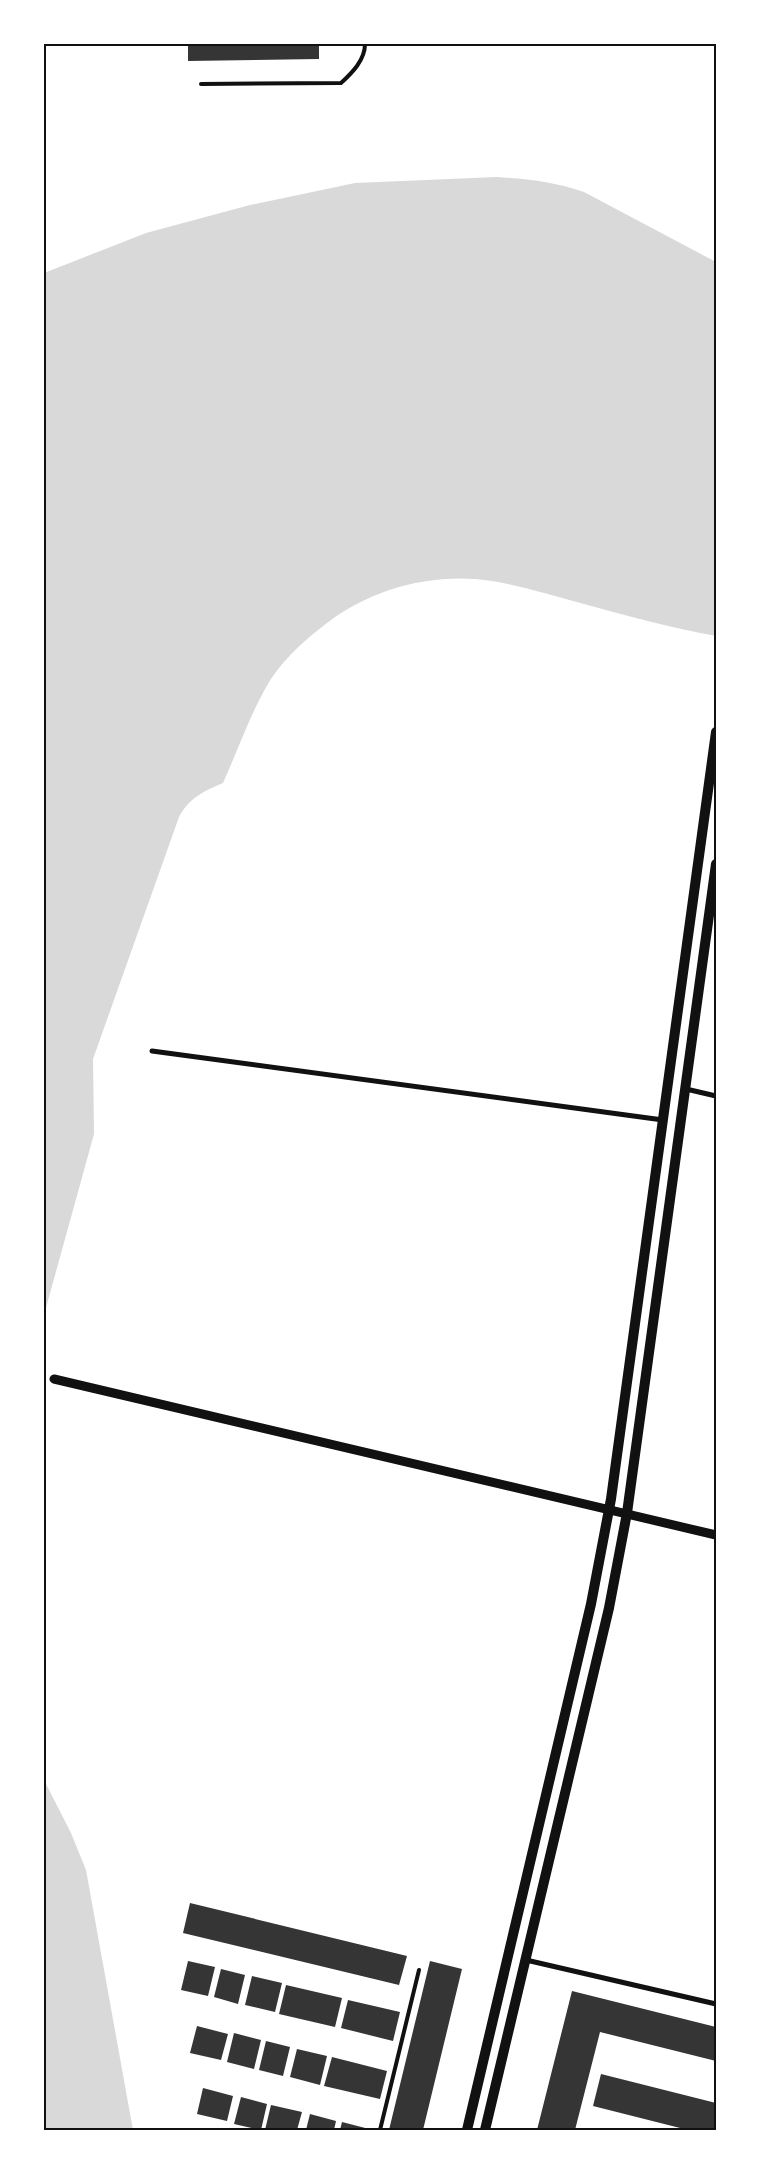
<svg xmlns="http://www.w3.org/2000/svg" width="760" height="2174" font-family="Ubuntu,sans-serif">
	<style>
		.water { fill: #d9d9d9 }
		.building { fill: #353535 }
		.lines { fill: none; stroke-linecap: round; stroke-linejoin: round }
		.service { stroke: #111; stroke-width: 4 }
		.minor { stroke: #111; stroke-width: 5 }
		.tertiary { stroke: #111; stroke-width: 9 }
		.secondary { stroke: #111; stroke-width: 10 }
		.neatline { fill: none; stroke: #111; stroke-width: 2 }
	</style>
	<rect width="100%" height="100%" fill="#fff"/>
	<path class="water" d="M 497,177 C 527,179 555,182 584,192 L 716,262 L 716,636 C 671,628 628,616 584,604 C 553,596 523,586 492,581 C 434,572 373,588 327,623 C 303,641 279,663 265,689 C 249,718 237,752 223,783 C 204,791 189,798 179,817 L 93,1059 L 94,1134 L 44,1315 L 44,273 L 146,233 L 250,205 L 355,183 Z
		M 44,1780 L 71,1833 L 86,1870 L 133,2130 L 44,2130 Z"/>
	<path class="building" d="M 188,44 L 319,44 L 319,59 L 188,61 Z
		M 190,1903 L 407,1956 L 399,1985 L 183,1933 Z
		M 188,1961 L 215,1967 L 208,1996 L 181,1990 Z
		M 430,1961 L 462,1969 L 423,2130 L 389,2130 Z
		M 221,1969 L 245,1975 L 238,2004 L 214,1997 Z
		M 252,1976 L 282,1983 L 275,2012 L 245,2005 Z
		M 286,1985 L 342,1998 L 335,2027 L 279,2014 Z
		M 572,1991 L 716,2027 L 716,2061 L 600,2032 L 575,2130 L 537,2130 Z
		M 348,2000 L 400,2012 L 393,2041 L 341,2028 Z
		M 197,2026 L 228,2034 L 221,2060 L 190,2053 Z
		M 234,2033 L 261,2040 L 254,2069 L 227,2062 Z
		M 266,2041 L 290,2047 L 283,2076 L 259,2070 Z
		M 297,2049 L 327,2056 L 320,2085 L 290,2077 Z
		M 332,2057 L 387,2071 L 380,2099 L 324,2086 Z
		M 601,2074 L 716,2103 L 716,2130 L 688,2130 L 593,2106 Z
		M 203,2088 L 233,2096 L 227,2121 L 197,2114 Z
		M 241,2097 L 267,2104 L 261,2130 L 234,2124 Z
		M 271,2105 L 302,2112 L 297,2130 L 265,2130 Z
		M 310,2114 L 336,2121 L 334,2130 L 306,2130 Z
		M 342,2122 L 373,2130 L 340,2130 Z"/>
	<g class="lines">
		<path class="service" d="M 201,84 L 341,83 C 352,73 365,60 365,44
			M 380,2130 L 419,1970"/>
		<path class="minor" d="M 152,1051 L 663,1120
			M 686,1089 L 716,1096
			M 526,1960 L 716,2004"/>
		<path class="tertiary" d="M 54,1379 L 716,1535"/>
		<path class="secondary" d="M 467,2130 L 591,1604 L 611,1499 L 716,732
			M 485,2130 L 609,1608 L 627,1513 L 716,864"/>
	</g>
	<rect width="760" height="2174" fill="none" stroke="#ffffff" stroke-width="90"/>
	<rect x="45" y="45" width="670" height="2084" class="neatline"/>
</svg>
